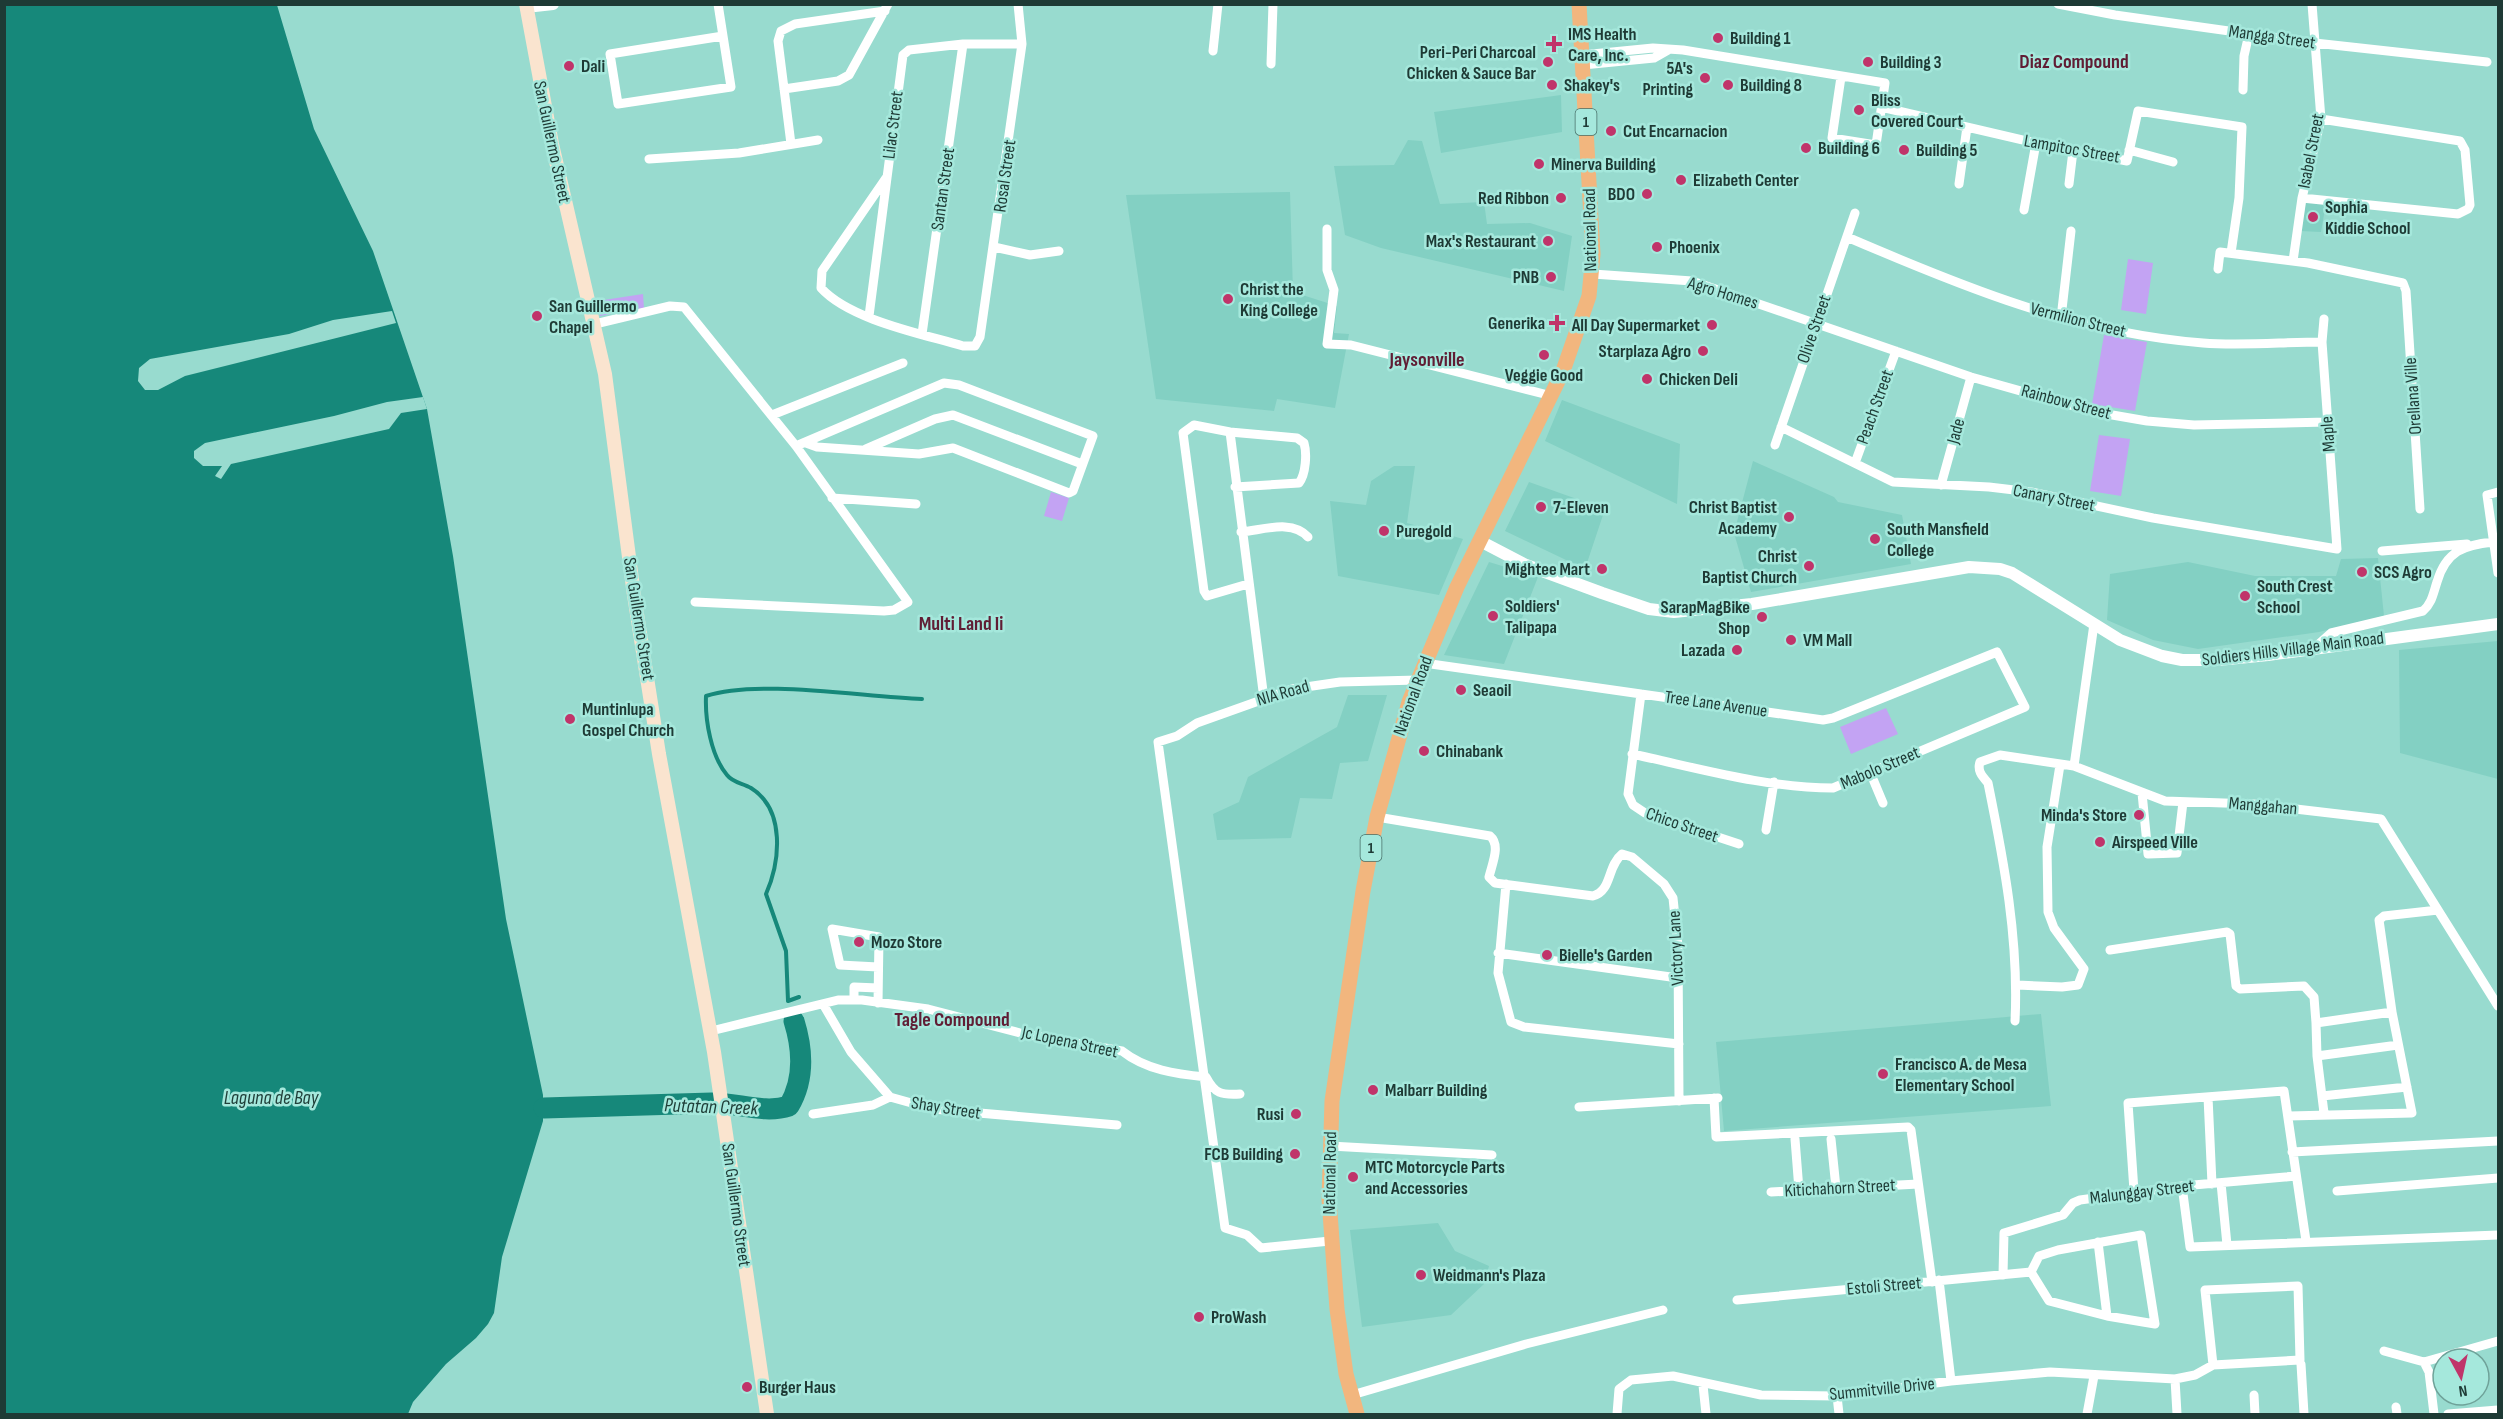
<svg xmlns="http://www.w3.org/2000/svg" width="2503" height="1419" font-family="'Sofia Sans Condensed',sans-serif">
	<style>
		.built { fill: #83d0c3 }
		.green { fill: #c3a3f3 }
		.water { fill: #16887a }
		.pier { fill: #98dbcf }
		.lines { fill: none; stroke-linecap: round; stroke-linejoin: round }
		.stream { stroke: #16887a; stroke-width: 4 }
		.river { stroke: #16887a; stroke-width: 21 }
		.minor { stroke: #fff; stroke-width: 9 }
		.tertiary { stroke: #fff; stroke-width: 12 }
		.secondary { stroke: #fae4cf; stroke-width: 14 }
		.trunk { stroke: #f2b67e; stroke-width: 15 }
		.poi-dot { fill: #c0346a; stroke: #a5e8dc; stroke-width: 2 }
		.labels { text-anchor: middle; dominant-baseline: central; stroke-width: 5; stroke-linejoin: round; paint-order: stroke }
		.shield { fill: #a5e8dc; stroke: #466e67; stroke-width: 1.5 }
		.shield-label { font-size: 16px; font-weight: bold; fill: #1e3a35 }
		.poi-label { font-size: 18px; font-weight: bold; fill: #1e3a35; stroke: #a5e8dc; text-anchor: start }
		.street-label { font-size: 18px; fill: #1e3a35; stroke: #a5e8dc }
		.neighbourhood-label { font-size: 20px; font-weight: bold; fill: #601d34; stroke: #a5e8dc }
		.water-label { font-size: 20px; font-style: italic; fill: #203f39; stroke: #a5e8dc }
	</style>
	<rect width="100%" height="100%" fill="#98dbcf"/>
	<path class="built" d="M 1561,95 L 1562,132 L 1441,153 L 1434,112 Z
		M 1408,140 L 1422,141 L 1440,204 L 1484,202 L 1487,224 L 1530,223 L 1572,236 L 1564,291 L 1381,248 L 1345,235 L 1334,166 L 1394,165 Z
		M 1290,192 L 1293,292 L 1337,306 L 1334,333 L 1349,334 L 1335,408 L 1277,399 L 1274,411 L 1156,399 L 1126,195 Z
		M 2306,202 L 2326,203 L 2321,232 L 2300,231 Z
		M 1562,400 L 1680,444 L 1677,504 L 1545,441 Z
		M 1753,461 L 1834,497 L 1838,502 L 1902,515 L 1911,564 L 1751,592 L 1734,533 Z
		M 1394,466 L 1415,466 L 1407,523 L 1463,539 L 1439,595 L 1338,576 L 1330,501 L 1366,505 L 1371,481 Z
		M 1529,482 L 1605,509 L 1585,569 L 1505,531 Z
		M 2378,558 L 2384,616 L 2319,632 L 2198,649 L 2153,640 L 2107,620 L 2110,574 L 2188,562 L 2255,576 L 2336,576 L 2341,559 Z
		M 1489,562 L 1538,577 L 1504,664 L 1444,655 Z
		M 2498,641 L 2498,779 L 2400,753 L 2399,650 Z
		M 1348,695 L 1387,695 L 1368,761 L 1340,763 L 1332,799 L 1300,798 L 1291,838 L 1217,840 L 1213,814 L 1239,802 L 1248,777 L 1337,727 Z
		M 2041,1014 L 2051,1106 L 1724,1131 L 1716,1042 Z
		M 1438,1223 L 1455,1251 L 1489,1266 L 1484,1284 L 1451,1315 L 1362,1327 L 1350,1230 Z"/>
	<path class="green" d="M 2128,259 L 2153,263 L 2146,314 L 2121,310 Z
		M 643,294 L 644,308 L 600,316 L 597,301 Z
		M 2104,335 L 2147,342 L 2135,411 L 2092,404 Z
		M 2099,435 L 2130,439 L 2121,496 L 2090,491 Z
		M 1051,492 L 1069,498 L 1062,521 L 1044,516 Z
		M 1886,708 L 1898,734 L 1851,754 L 1840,727 Z"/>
	<path class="water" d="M 5,5 L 277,5 L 314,129 L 373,251 L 427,409 L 453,556 L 506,919 L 543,1095 L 543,1121 L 502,1257 L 494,1313 L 488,1324 L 476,1338 L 446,1364 L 413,1402 L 408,1414 L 5,1414 Z"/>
	<path class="pier" d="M 392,311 L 396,323 L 185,376 L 158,390 L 145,390 L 138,381 L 139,368 L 150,359 L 289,334 L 333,320 Z
		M 423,397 L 427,409 L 401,413 L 389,429 L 231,464 L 221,479 L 215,476 L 222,466 L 203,466 L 194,458 L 194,451 L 205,443 L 334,416 L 387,402 Z"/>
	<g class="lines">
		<path class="stream" d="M 799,997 L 788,1001 L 786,951 L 766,894 C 780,862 786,810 751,788 C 743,783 733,783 727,775 C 711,756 705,720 706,696 C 759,679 862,697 922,699"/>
		<path class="river" d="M 544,1108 L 712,1103 C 738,1103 765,1114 789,1106 C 805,1079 803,1050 794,1021"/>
		<path class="minor" d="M 718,4 L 731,87 L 618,104 L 610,54 L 723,36
			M 2058,4 L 2115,15 L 2315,43 L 2487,62
			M 1213,51 L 1218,4
			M 1582,55 L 1653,48 L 1683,50 L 1885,83 L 1876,145 L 1832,138 L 1841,77
			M 1271,64 L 1273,4
			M 1583,65 L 1654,58 L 1668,50
			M 784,89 L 838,81 L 849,75 L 888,4
			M 2243,90 L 2244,56 L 2249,34
			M 1881,107 L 2036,143 L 2127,161 L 2138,111 L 2242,127 L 2239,198 L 2231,253
			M 791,144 L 778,41 L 781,31 L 795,24 L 885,11
			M 2129,150 L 2173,162
			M 649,159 L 739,153 L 818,140
			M 886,178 L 822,271 L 821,288 C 850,320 923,334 963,346 L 975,346 L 980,337 L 1022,44 L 1018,4
			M 1959,184 L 1967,127
			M 2069,184 L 2073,151
			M 2302,198 L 2458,214 L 2468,209 L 2470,205 L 2465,150 L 2460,141 L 2321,119
			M 2024,210 L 2036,143
			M 1327,229 L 1327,270 L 1334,290 L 1327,344 L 1351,345 L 1552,396
			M 1847,237 C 1963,287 2075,333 2203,343 C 2242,346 2283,342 2322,342
			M 994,247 L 1030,255 L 1059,251
			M 2293,261 L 2302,198 L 2321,119 L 2312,4
			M 2218,269 L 2220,252 L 2308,263 L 2403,283 L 2406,291 L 2420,509
			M 1593,274 L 1692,281 L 1971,377 L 2095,412 L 2147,421 L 2194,425 L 2327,422
			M 869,316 L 903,55 L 909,50 L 963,44 L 1022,44
			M 2061,318 L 2071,231
			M 595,324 L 670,306 L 684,307 L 796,446 L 908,602 L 894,610 L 884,611 L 695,602
			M 922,334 L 963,44
			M 772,415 L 903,363
			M 1781,427 L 1893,482 L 1989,487 L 2031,492 L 2153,518 L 2337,549 L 2322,342 L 2324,319
			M 1230,432 L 1264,699
			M 1775,445 L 1855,213
			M 796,446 L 944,383 L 959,385 L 1093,436 L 1073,491 L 1069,493 L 953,448 L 919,454 L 817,447 L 806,443
			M 866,449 L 935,419 L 953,415 L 1082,464
			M 1855,463 L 1896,351
			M 1941,485 L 1971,377
			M 1235,487 L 1299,483 C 1306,474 1307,453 1304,443 L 1297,438 L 1230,432 L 1194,425 L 1183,433 L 1204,591 L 1207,596 L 1248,584
			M 2498,492 L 2487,495 L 2498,573
			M 832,498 L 916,504
			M 1241,532 C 1263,530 1292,519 1308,537
			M 2382,551 L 2467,544
			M 2313,649 L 2331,633 L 2423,611 C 2432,603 2433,594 2437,582 C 2446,551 2464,545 2493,542
			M 1424,663 L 1823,720 L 1833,718 L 1997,652 L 2025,707 L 1833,788 C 1766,788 1698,768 1632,754
			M 1641,694 L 1628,794 L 1633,805 L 1645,813 L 1739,844
			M 2074,766 L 2094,624
			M 1870,772 L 1883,803
			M 2142,793 L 2148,854 L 2177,853 L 2183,802
			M 1377,817 L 1490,836 C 1501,845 1492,864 1489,877 L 1495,883 L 1593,896 C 1612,891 1607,866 1622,854 L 1632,857 L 1664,884 L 1673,898 L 1678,946 L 1679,1101
			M 1766,830 L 1774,782
			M 1506,884 L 1498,973 L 1511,1022 L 1524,1027 L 1679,1044
			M 2110,950 L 2227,932 L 2230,934 L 2236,986 L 2240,989 L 2304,986 L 2314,997 L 2316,1023
			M 1498,953 L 1678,978
			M 2017,985 L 2062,987 L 2078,985 L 2084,969 L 2054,928 L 2048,912 L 2047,847 L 2060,765
			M 854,1000 L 854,987 L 878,988
			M 878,1003 L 879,937 L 832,929 L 840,965 L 878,967
			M 823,1004 L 851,1052 L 890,1097 L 933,1109 L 1117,1125
			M 2392,1012 L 2379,920 L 2384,916 L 2438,910
			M 2015,1021 C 2019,940 2004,862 1988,783 C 1982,776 1977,771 1980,762 L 2000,755 L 2074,766 L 2165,801 L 2253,804 L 2381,819 L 2498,1006
			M 711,1031 L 838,1000 L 862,1000 L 928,1009 L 1024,1034 L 1122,1051 C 1146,1070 1176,1074 1206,1077 C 1215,1094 1221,1095 1240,1094
			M 2317,1056 L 2398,1045
			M 2322,1096 L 2407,1087
			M 2208,1097 L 2212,1184
			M 1714,1098 L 1716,1137 L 1908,1127 L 1911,1130 L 1932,1282
			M 1579,1107 L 1718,1098
			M 813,1114 L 873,1105 L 890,1097
			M 2289,1116 L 2412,1113 L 2392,1012 L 2316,1023 L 2317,1056 L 2324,1113
			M 1795,1139 L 1799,1190
			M 1831,1139 L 1836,1188
			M 1330,1146 L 1492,1155
			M 2292,1152 L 2498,1141
			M 2221,1183 L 2227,1245
			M 2182,1186 L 2190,1247 L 2498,1235
			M 2134,1191 L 2128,1103 L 2284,1091 L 2306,1241
			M 2337,1191 L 2498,1178
			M 1771,1192 L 1918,1184
			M 2141,1235 L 2155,1324 L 2107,1316 L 2049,1301 L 2031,1272 L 2039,1256 L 2058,1250 Z
			M 1330,1241 L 1261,1248 L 1247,1235 L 1225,1228 L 1158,742 L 1177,736 L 1197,723 L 1292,689 L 1340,682 L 1418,680
			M 2098,1242 L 2107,1316
			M 2003,1275 L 2004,1233 L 2063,1215 L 2073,1203 L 2080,1200 L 2182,1186 L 2296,1176
			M 1939,1280 L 1951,1381
			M 1737,1300 L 2031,1272
			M 2384,1351 L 2424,1362 L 2429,1372 L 2434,1414
			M 2424,1362 L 2498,1341
			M 2301,1364 L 2304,1414
			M 2175,1379 L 2177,1414
			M 1703,1385 L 1706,1414
			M 1352,1395 L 1526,1344 L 1663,1310
			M 2254,1395 L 2255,1414
			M 1837,1396 L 1839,1414
			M 2396,1407 L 2397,1414
			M 1617,1414 L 1619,1389 L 1631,1380 L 1673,1376 L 1761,1395 L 1837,1396 L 1951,1381 L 2050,1372 L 2175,1379 L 2195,1375 L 2213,1365 L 2205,1290 L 2298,1286 L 2300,1360 L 2213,1365
			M 2087,1414 L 2094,1376
			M 2448,1414 L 2498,1410"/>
		<path class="tertiary" d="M 526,7 L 553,4
			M 1480,541 L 1526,565 L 1602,593 L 1649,609 L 1674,612 L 1752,604 L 1969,567 L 2000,569 L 2012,573 L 2120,640 L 2162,656 L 2182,660 L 2218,660 L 2268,655 L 2498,624"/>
		<path class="secondary" d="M 526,4 L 552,144 L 605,374 L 634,595 L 659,754 L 714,1052 L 767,1414"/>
		<path class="trunk" d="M 1357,1414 L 1346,1374 L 1337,1309 L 1329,1199 L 1332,1101 L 1363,891 L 1377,817 L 1409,702 L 1457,587 L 1563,371 L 1589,296 L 1593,254 L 1579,4"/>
	</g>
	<g class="poi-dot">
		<circle cx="1718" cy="38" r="6"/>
		<path d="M1551 35h6v6h6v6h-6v6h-6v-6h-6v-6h6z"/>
		<circle cx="1548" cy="62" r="6"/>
		<circle cx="1868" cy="62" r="6"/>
		<circle cx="569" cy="66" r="6"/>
		<circle cx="1705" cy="78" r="6"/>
		<circle cx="1552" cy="85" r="6"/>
		<circle cx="1728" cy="85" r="6"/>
		<circle cx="1859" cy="110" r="6"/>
		<circle cx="1611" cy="131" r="6"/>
		<circle cx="1806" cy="148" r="6"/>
		<circle cx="1904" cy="150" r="6"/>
		<circle cx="1539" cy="164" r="6"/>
		<circle cx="1681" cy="180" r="6"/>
		<circle cx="1647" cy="194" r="6"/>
		<circle cx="1561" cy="198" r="6"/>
		<circle cx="2313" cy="217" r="6"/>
		<circle cx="1548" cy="241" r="6"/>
		<circle cx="1657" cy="247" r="6"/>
		<circle cx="1551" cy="277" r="6"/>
		<circle cx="1228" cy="299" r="6"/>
		<circle cx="537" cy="316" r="6"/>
		<path d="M1554 314h6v6h6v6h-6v6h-6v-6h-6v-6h6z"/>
		<circle cx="1712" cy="325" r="6"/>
		<circle cx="1703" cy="351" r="6"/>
		<circle cx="1544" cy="355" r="6"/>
		<circle cx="1647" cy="379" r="6"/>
		<circle cx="1541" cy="507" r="6"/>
		<circle cx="1789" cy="517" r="6"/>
		<circle cx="1384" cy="531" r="6"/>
		<circle cx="1875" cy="539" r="6"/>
		<circle cx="1809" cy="566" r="6"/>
		<circle cx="1602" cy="569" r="6"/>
		<circle cx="2362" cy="572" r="6"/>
		<circle cx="2245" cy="596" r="6"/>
		<circle cx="1493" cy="616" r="6"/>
		<circle cx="1762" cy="617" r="6"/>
		<circle cx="1791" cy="640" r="6"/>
		<circle cx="1737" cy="650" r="6"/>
		<circle cx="1461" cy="690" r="6"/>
		<circle cx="570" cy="719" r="6"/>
		<circle cx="1424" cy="751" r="6"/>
		<circle cx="2139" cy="815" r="6"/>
		<circle cx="2100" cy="842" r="6"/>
		<circle cx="859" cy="942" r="6"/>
		<circle cx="1547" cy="955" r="6"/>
		<circle cx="1883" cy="1074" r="6"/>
		<circle cx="1373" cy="1090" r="6"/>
		<circle cx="1296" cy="1114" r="6"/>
		<circle cx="1295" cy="1154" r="6"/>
		<circle cx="1353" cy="1177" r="6"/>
		<circle cx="1421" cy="1275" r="6"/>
		<circle cx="1199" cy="1317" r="6"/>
		<circle cx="747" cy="1387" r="6"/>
	</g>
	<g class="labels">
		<g class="shield">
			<rect x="1575.5" y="109" width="21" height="26" rx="4.5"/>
			<rect x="1360.5" y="835" width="21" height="26" rx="4.5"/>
		</g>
		<g class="shield-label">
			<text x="1586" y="122">1</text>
			<text x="1371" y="848">1</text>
		</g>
		<g class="poi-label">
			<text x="1568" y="34">IMS Health<tspan x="1568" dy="21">Care, Inc.</tspan></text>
			<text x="1730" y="38">Building 1</text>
			<text x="1536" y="52" text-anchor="end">Peri-Peri Charcoal<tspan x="1536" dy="21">Chicken &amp; Sauce Bar</tspan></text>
			<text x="1880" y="62">Building 3</text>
			<text x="581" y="66">Dali</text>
			<text x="1693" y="68" text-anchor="end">5A's<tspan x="1693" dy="21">Printing</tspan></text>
			<text x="1564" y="85">Shakey's</text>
			<text x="1740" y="85">Building 8</text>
			<text x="1871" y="100">Bliss<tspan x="1871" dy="21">Covered Court</tspan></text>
			<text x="1623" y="131">Cut Encarnacion</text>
			<text x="1818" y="148">Building 6</text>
			<text x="1916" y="150">Building 5</text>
			<text x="1551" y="164">Minerva Building</text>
			<text x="1693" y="180">Elizabeth Center</text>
			<text x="1635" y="194" text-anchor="end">BDO</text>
			<text x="1549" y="198" text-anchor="end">Red Ribbon</text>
			<text x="2325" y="207">Sophia<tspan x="2325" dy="21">Kiddie School</tspan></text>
			<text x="1536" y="241" text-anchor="end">Max's Restaurant</text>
			<text x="1669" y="247">Phoenix</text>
			<text x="1539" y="277" text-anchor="end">PNB</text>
			<text x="1240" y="289">Christ the<tspan x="1240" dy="21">King College</tspan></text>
			<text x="549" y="306">San Guillermo<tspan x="549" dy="21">Chapel</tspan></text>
			<text x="1545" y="323" text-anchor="end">Generika</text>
			<text x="1700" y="325" text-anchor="end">All Day Supermarket</text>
			<text x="1691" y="351" text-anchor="end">Starplaza Agro</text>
			<text x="1544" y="375" text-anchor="middle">Veggie Good</text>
			<text x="1659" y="379">Chicken Deli</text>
			<text x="1553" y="507">7-Eleven</text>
			<text x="1777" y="507" text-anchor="end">Christ Baptist<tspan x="1777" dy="21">Academy</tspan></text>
			<text x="1887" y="529">South Mansfield<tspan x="1887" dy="21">College</tspan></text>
			<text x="1396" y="531">Puregold</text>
			<text x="1797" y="556" text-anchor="end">Christ<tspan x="1797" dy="21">Baptist Church</tspan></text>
			<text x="1590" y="569" text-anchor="end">Mightee Mart</text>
			<text x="2374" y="572">SCS Agro</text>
			<text x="2257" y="586">South Crest<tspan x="2257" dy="21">School</tspan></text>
			<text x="1505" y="606">Soldiers'<tspan x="1505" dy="21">Talipapa</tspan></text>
			<text x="1750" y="607" text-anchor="end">SarapMagBike<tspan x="1750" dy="21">Shop</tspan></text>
			<text x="1803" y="640">VM Mall</text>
			<text x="1725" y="650" text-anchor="end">Lazada</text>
			<text x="1473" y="690">Seaoil</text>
			<text x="582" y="709">Muntinlupa<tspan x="582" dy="21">Gospel Church</tspan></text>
			<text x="1436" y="751">Chinabank</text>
			<text x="2127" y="815" text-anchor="end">Minda's Store</text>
			<text x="2112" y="842">Airspeed Ville</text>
			<text x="871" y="942">Mozo Store</text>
			<text x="1559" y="955">Bielle's Garden</text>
			<text x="1895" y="1064">Francisco A. de Mesa<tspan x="1895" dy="21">Elementary School</tspan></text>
			<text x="1385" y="1090">Malbarr Building</text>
			<text x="1284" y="1114" text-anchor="end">Rusi</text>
			<text x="1283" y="1154" text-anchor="end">FCB Building</text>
			<text x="1365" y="1167">MTC Motorcycle Parts<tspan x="1365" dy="21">and Accessories</tspan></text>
			<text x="1433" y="1275">Weidmann's Plaza</text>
			<text x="1211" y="1317">ProWash</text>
			<text x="759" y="1387">Burger Haus</text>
		</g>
		<g class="street-label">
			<text transform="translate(2272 37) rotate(8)">Mangga Street</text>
			<text transform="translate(893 125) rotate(-83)">Lilac Street</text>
			<text transform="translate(552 142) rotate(78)">San Guillermo Street</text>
			<text transform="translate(2072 149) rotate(10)">Lampitoc Street</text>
			<text transform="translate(2311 151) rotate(-79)">Isabel Street</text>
			<text transform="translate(1005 176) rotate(-82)">Rosal Street</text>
			<text transform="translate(943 189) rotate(-82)">Santan Street</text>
			<text transform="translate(1590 230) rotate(-91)">National Road</text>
			<text transform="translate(1723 293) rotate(17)">Agro Homes</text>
			<text transform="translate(2078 320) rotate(14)">Vermilion Street</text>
			<text transform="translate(1814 329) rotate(-71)">Olive Street</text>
			<text transform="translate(2413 396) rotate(-94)">Orellana Ville</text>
			<text transform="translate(2066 402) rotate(15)">Rainbow Street</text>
			<text transform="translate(1875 407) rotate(-70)">Peach Street</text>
			<text transform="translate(1956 431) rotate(-75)">Jade</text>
			<text transform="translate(2328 434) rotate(-94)">Maple</text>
			<text transform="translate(2054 498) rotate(11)">Canary Street</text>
			<text transform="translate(639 619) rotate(81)">San Guillermo Street</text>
			<text transform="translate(2293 649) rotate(-7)">Soldiers Hills Village Main Road</text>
			<text transform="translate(1283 693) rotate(-16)">NIA Road</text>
			<text transform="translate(1413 696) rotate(-70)">National Road</text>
			<text transform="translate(1716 704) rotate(8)">Tree Lane Avenue</text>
			<text transform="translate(1880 768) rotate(-23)">Mabolo Street</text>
			<text transform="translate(2263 806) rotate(5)">Manggahan</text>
			<text transform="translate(1682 825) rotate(19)">Chico Street</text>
			<text transform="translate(1676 948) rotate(-93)">Victory Lane</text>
			<text transform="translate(1070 1042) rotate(12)">Jc Lopena Street</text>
			<text transform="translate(946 1108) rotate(9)">Shay Street</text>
			<text transform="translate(1330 1173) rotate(-89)">National Road</text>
			<text transform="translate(1840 1188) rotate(-3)">Kitichahorn Street</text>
			<text transform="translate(2142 1192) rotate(-7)">Malunggay Street</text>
			<text transform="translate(736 1205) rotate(82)">San Guillermo Street</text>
			<text transform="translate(1884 1286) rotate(-5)">Estoli Street</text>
			<text transform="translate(1882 1389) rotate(-6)">Summitville Drive</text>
		</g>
		<g class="neighbourhood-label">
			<text x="2074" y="62">Diaz Compound</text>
			<text x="1427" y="360">Jaysonville</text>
			<text x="961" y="624">Multi Land Ii</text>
			<text x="952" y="1020">Tagle Compound</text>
		</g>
		<g class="water-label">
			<text x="271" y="1098">Laguna de Bay</text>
			<text transform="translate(711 1107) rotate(2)">Putatan Creek</text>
		</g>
	</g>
	<rect width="2503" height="1419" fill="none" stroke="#1e3a35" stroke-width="12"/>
	<g transform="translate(2461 1377) rotate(172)"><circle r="28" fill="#a5e8dc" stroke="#6fa299" stroke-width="1.5"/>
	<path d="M0-4.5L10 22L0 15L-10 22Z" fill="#c0346a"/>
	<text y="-9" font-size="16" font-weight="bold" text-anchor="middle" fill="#1e3a35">N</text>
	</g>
</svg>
